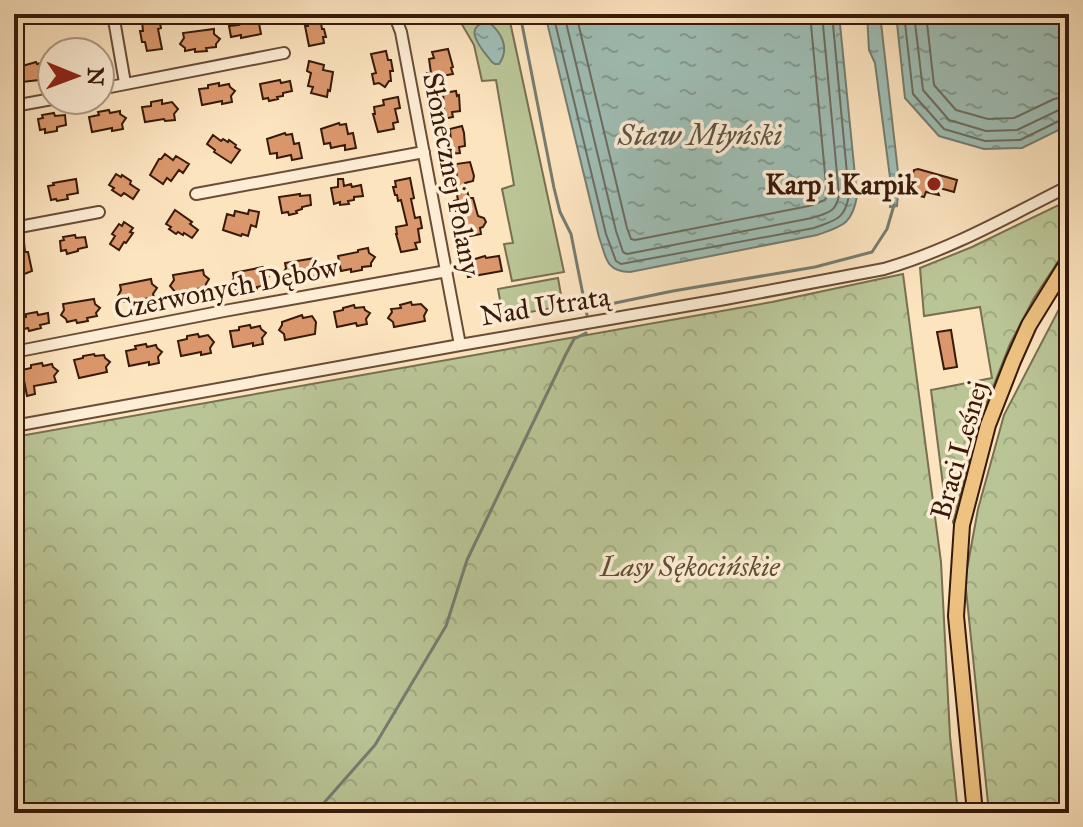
<svg xmlns="http://www.w3.org/2000/svg" width="1083" height="827" font-family="'IM FELL Great Primer',serif">
	<style>
		.green { fill: #bac596; stroke: #796f50; stroke-width: 2 }
		.forest { fill: url(#forest-crowns); stroke: #796f50; stroke-width: 2 }
		.water { fill: url(#water-ripples); stroke: #767c71; stroke-width: 2 }
		.lines { fill: none; stroke-linecap: round; stroke-linejoin: round }
		.shore { stroke: #6c6c60; stroke-width: 2 }
		.stream { stroke: #767c71; stroke-width: 3 }
		.building { fill: #da976b; stroke: #38190a; stroke-width: 2 }
		.minor-casing { stroke: #694c37; stroke-width: 14 }
		.major-casing { stroke: #38190a; stroke-width: 18 }
		.minor { stroke: #fdedd5; stroke-width: 10 }
		.major { stroke: #eec280; stroke-width: 14 }
		.poi-dot { fill: #8f2418; stroke: #fdedd5; stroke-width: 3 }
		.labels { text-anchor: middle; dominant-baseline: central; stroke-width: 7; stroke-linejoin: round; paint-order: stroke }
		.street-label { font-size: 28px; fill: #38190a; stroke: #fdedd5 }
		.poi-label { font-size: 28px; font-weight: bold; fill: #38190a; stroke: #fdedd5; text-anchor: end }
		.park-label { font-size: 28px; font-style: italic; fill: #5f4d34; stroke: #fdedd5 }
		.water-label { font-size: 30px; font-style: italic; fill: #5c5346; stroke: #fdedd5 }
	</style>
	<defs>
		<pattern id="forest-crowns" width="20" height="18" patternUnits="userSpaceOnUse" patternTransform="scale(2)"><rect width="20" height="18" fill="#bac596"/><path d="M2 6a3 3 0 1 1 6 0M12 15a3 3 0 1 1 6 0" fill="none" stroke="#a1a980"/></pattern>
		<pattern id="water-ripples" width="26" height="14" patternUnits="userSpaceOnUse" patternTransform="scale(2)"><rect width="26" height="14" fill="#9fbeb5"/><path d="M2 4q2-2 4 0t4 0M15 11q2-2 4 0t4 0" fill="none" stroke="#839a91"/></pattern>
	</defs>
	<rect width="100%" height="100%" fill="#fce4bf"/>
	<filter id="stains"><feTurbulence type="fractalNoise" baseFrequency=".0025" numOctaves="4"/><feColorMatrix values="0 0 0 0 .2 0 0 0 0 .09 0 0 0 0 .02 0 0 0 .5 -.17"/></filter>
	<radialGradient id="worn" r=".72"><stop offset=".6" stop-color="#630" stop-opacity="0"/><stop offset="1" stop-color="#630" stop-opacity=".3"/></radialGradient>
	<path class="green" d="M 461,14 L 507,14 L 509,17 L 564,272 L 512,281 L 504,244 L 513,243 L 502,189 L 514,185 L 496,80 L 482,81 L 474,45 L 457,16 Z
		M 558,278 L 563,306 L 503,317 L 498,289 Z"/>
	<path class="forest" d="M 1069,200 L 1069,245 L 1034,298 L 1010,344 L 982,415 L 953,522 L 945,501 L 931,390 L 992,378 L 980,307 L 924,316 L 920,268 L 972,247 Z
		M 903,274 L 941,562 L 950,736 L 958,813 L 14,813 L 14,437 L 772,302 Z
		M 1069,290 L 1069,813 L 989,813 L 965,580 L 978,509 L 1004,415 Z"/>
	<path class="water" d="M 545,14 L 839,14 L 857,196 C 852,225 842,226 817,235 L 630,272 C 605,272 606,256 599,237 Z
		M 867,14 L 880,14 L 899,181 L 897,206 L 890,207 L 891,185 L 875,63 L 869,50 Z
		M 896,14 L 1069,14 L 1069,125 L 1022,148 L 984,149 L 939,136 L 905,98 Z
		M 488,22 C 502,32 510,49 499,64 L 495,64 L 492,62 C 483,51 460,26 488,22 Z"/>
	<g class="lines">
		<path class="shore" d="M 553,14 L 606,234 L 616,261 L 621,264 L 814,228 C 835,220 845,220 849,195 L 832,14
			M 564,14 L 616,231 L 623,252 L 627,254 L 812,218 C 827,213 836,213 839,195 L 822,14
			M 576,14 L 627,228 L 631,239 L 635,240 L 809,206 L 825,200 L 827,195 L 810,14
			M 904,14 L 913,94 L 944,129 L 985,141 L 1020,140 L 1063,119 L 1069,119
			M 914,14 L 923,90 L 949,120 L 986,131 L 1017,130 L 1059,110 L 1069,109
			M 926,14 L 934,85 L 956,110 L 988,119 L 1014,118 L 1054,99 L 1069,96"/>
		<path class="stream" d="M 520,14 L 554,188 L 560,212 L 571,234 L 587,315
			M 586,309 L 673,291 L 815,267 L 872,252 L 887,229 L 894,205
			M 315,813 L 375,745 L 446,626 L 467,560 L 566,354 L 574,339 L 586,333"/>
	</g>
	<path class="building" d="M 316,14 L 318,24 L 321,23 L 322,29 L 324,29 L 326,37 L 323,37 L 324,43 L 309,46 L 305,26 L 308,26 L 306,16 Z
		M 148,15 L 154,19 L 159,18 L 161,28 L 158,29 L 162,49 L 147,51 L 145,42 L 142,42 L 140,31 L 143,31 L 142,21 L 145,21 Z
		M 252,17 L 252,19 L 258,18 L 261,34 L 241,38 L 241,35 L 231,37 L 229,26 L 239,25 L 238,22 L 244,21 L 244,18 Z
		M 214,29 L 214,34 L 220,39 L 216,44 L 216,47 L 206,48 L 207,51 L 195,52 L 195,49 L 185,51 L 185,48 L 180,44 L 184,38 L 183,33 Z
		M 448,49 L 453,67 L 451,68 L 453,74 L 442,76 L 443,81 L 428,84 L 427,73 L 431,73 L 429,59 L 434,58 L 432,52 Z
		M 386,51 L 388,60 L 391,60 L 393,71 L 390,71 L 391,81 L 389,81 L 385,87 L 379,83 L 374,84 L 372,74 L 376,73 L 371,54 Z
		M 309,61 L 324,65 L 323,70 L 333,72 L 330,91 L 328,90 L 327,97 L 311,93 L 313,87 L 308,86 L 311,73 L 307,71 Z
		M 36,62 L 37,64 L 42,63 L 43,65 L 52,63 L 52,75 L 45,76 L 45,78 L 39,79 L 39,80 L 22,82 L 19,67 Z
		M 280,80 L 281,83 L 290,81 L 292,91 L 283,93 L 283,96 L 277,97 L 278,99 L 269,101 L 268,98 L 263,99 L 260,84 Z
		M 219,83 L 219,86 L 229,84 L 230,87 L 235,91 L 231,96 L 232,102 L 222,104 L 222,101 L 202,105 L 199,89 L 208,88 L 208,85 Z
		M 456,91 L 457,96 L 459,95 L 460,111 L 452,112 L 453,117 L 443,119 L 441,109 L 444,108 L 443,93 Z
		M 398,97 L 400,108 L 395,109 L 398,122 L 393,123 L 394,129 L 378,132 L 373,114 L 375,114 L 374,107 L 384,105 L 383,100 Z
		M 162,100 L 162,104 L 172,102 L 178,109 L 174,114 L 175,120 L 165,121 L 164,119 L 145,122 L 142,107 L 151,106 L 151,102 Z
		M 109,110 L 110,113 L 120,111 L 120,114 L 126,118 L 122,124 L 123,129 L 112,131 L 112,128 L 92,132 L 89,117 L 99,115 L 98,112 Z
		M 54,113 L 55,116 L 65,115 L 66,125 L 57,127 L 57,131 L 45,133 L 45,129 L 40,130 L 38,119 L 43,118 L 42,115 Z
		M 339,123 L 340,125 L 346,124 L 348,134 L 353,133 L 356,148 L 345,150 L 345,145 L 331,148 L 330,143 L 324,144 L 321,129 Z
		M 462,126 L 464,133 L 465,146 L 459,147 L 460,153 L 449,154 L 447,144 L 451,144 L 450,129 Z
		M 285,133 L 286,135 L 292,134 L 294,144 L 299,143 L 302,158 L 292,160 L 291,155 L 277,158 L 277,153 L 270,154 L 267,139 Z
		M 213,135 L 221,141 L 223,139 L 228,142 L 229,140 L 236,145 L 235,147 L 240,150 L 231,163 L 214,152 L 215,150 L 207,144 Z
		M 165,154 L 173,160 L 176,156 L 189,164 L 183,173 L 179,170 L 171,181 L 167,178 L 163,184 L 150,175 L 159,159 L 161,159 Z
		M 470,162 L 474,176 L 473,181 L 465,183 L 469,198 L 473,198 L 478,216 L 484,218 L 486,222 L 483,227 L 480,228 L 481,234 L 465,237 L 458,211 L 456,211 L 454,201 L 458,200 L 454,180 L 457,179 L 456,164 Z
		M 918,169 L 957,180 L 954,192 L 936,187 L 939,195 L 926,192 L 924,197 L 912,194 L 913,182 L 911,181 L 914,170 Z
		M 116,174 L 121,177 L 122,175 L 131,181 L 130,184 L 139,190 L 133,199 L 124,193 L 121,196 L 112,190 L 114,188 L 109,185 Z
		M 410,178 L 414,198 L 411,199 L 415,218 L 420,217 L 422,228 L 418,229 L 420,242 L 415,243 L 417,249 L 401,252 L 396,234 L 397,234 L 396,227 L 407,225 L 401,200 L 398,201 L 397,195 L 395,195 L 393,187 L 396,187 L 395,181 Z
		M 76,179 L 78,193 L 67,195 L 68,199 L 57,201 L 56,199 L 51,200 L 48,186 L 54,185 L 53,183 Z
		M 338,179 L 343,179 L 344,186 L 351,184 L 352,187 L 361,185 L 363,196 L 354,197 L 354,200 L 348,201 L 349,204 L 340,205 L 340,202 L 334,204 L 331,188 L 338,187 Z
		M 300,194 L 300,196 L 310,195 L 311,205 L 302,207 L 302,209 L 296,211 L 297,213 L 289,215 L 288,212 L 282,213 L 279,197 Z
		M 175,210 L 192,222 L 190,224 L 198,230 L 192,238 L 184,233 L 183,235 L 178,232 L 176,234 L 169,229 L 171,227 L 166,224 Z
		M 249,210 L 259,212 L 256,227 L 251,225 L 248,236 L 242,234 L 241,236 L 223,230 L 227,214 L 234,216 L 235,211 L 248,214 Z
		M 124,222 L 133,228 L 130,232 L 133,233 L 126,243 L 124,242 L 119,250 L 110,244 L 115,236 L 112,234 L 119,224 L 122,226 Z
		M 75,235 L 76,238 L 85,237 L 87,247 L 78,249 L 78,251 L 67,254 L 66,250 L 61,251 L 60,241 L 64,240 L 63,237 Z
		M 24,242 L 25,252 L 28,252 L 32,271 L 22,275 L 17,274 L 14,244 Z
		M 368,248 L 369,253 L 375,257 L 371,263 L 371,266 L 362,267 L 362,270 L 351,272 L 351,269 L 341,271 L 338,256 L 358,252 L 358,250 Z
		M 485,256 L 486,258 L 499,256 L 502,271 L 468,277 L 465,262 Z
		M 315,258 L 316,263 L 322,267 L 319,275 L 309,277 L 310,280 L 299,282 L 298,279 L 289,281 L 283,274 L 286,268 L 285,263 Z
		M 263,267 L 264,273 L 269,277 L 266,282 L 266,285 L 257,287 L 257,290 L 246,292 L 245,289 L 236,291 L 235,288 L 230,284 L 234,278 L 233,273 Z
		M 203,270 L 204,275 L 209,279 L 206,284 L 206,287 L 197,289 L 197,293 L 186,294 L 186,291 L 176,293 L 170,286 L 174,280 L 173,275 Z
		M 151,279 L 152,284 L 157,288 L 153,294 L 154,297 L 144,299 L 145,302 L 134,303 L 133,301 L 124,302 L 123,300 L 118,296 L 121,290 L 120,285 Z
		M 94,299 L 95,304 L 100,308 L 96,313 L 97,316 L 87,318 L 88,321 L 77,323 L 76,320 L 67,322 L 66,319 L 61,315 L 64,310 L 63,304 Z
		M 411,302 L 412,305 L 421,304 L 427,310 L 424,316 L 425,321 L 394,327 L 393,322 L 388,318 L 392,312 L 391,309 L 401,308 L 400,305 Z
		M 354,305 L 355,308 L 364,307 L 365,310 L 370,313 L 366,319 L 367,324 L 357,326 L 356,323 L 337,327 L 334,312 L 343,310 L 343,308 Z
		M 37,312 L 38,315 L 48,313 L 49,323 L 40,325 L 41,328 L 29,331 L 28,328 L 24,329 L 22,318 L 26,317 L 26,314 Z
		M 302,315 L 303,318 L 312,316 L 316,322 L 315,334 L 285,340 L 284,334 L 279,330 L 282,325 L 282,322 Z
		M 250,325 L 251,328 L 260,326 L 261,329 L 266,333 L 262,338 L 263,344 L 253,346 L 253,343 L 233,347 L 230,331 L 239,330 L 239,327 Z
		M 951,330 L 957,367 L 944,369 L 937,332 Z
		M 198,334 L 199,337 L 208,335 L 214,342 L 210,348 L 211,353 L 201,355 L 201,352 L 181,356 L 178,341 L 187,339 L 187,336 Z
		M 146,344 L 147,347 L 156,345 L 157,348 L 162,352 L 158,357 L 159,363 L 149,365 L 149,362 L 129,366 L 126,351 L 136,349 L 135,346 Z
		M 94,354 L 95,356 L 104,355 L 105,358 L 110,362 L 106,367 L 107,372 L 79,378 L 74,360 L 83,358 L 83,356 Z
		M 42,363 L 43,366 L 52,364 L 53,367 L 58,371 L 54,376 L 56,382 L 34,386 L 35,394 L 27,396 L 22,370 L 31,368 L 31,365 Z"/>
	<g class="lines">
		<defs>
			<path id="minor" d="M 113,14 L 125,83
				M 394,14 L 401,32 L 460,345
				M 100,89 L 284,53
				M 14,106 L 52,99
				M 196,194 L 424,152
				M 14,228 L 99,212
				M 14,352 L 224,311 L 447,271
				M 14,426 L 460,345 L 725,299 L 884,269 C 950,250 1009,216 1069,186"/>
			<path id="major" d="M 975,813 L 956,616 L 962,525 L 988,425 L 1013,361 L 1029,325 L 1069,260"/>
		</defs>
		<use href="#minor" class="minor-casing"/>
		<use href="#major" class="major-casing"/>
		<use href="#minor" class="minor"/>
		<use href="#major" class="major"/>
	</g>
	<circle class="poi-dot" cx="934" cy="184" r="8"/>
	<g class="labels">
		<g class="street-label">
			<text transform="translate(452 174) rotate(79)">Słonecznej Polany</text>
			<text transform="translate(226 288) rotate(-11)">Czerwonych Dębów</text>
			<text transform="translate(545 306) rotate(-9)">Nad Utratą</text>
			<text transform="translate(959 450) rotate(-74)">Braci Leśnej</text>
		</g>
		<g class="poi-label">
			<text x="918" y="184">Karp i Karpik</text>
		</g>
		<g class="park-label">
			<text x="690" y="566">Lasy Sękocińskie</text>
		</g>
		<g class="water-label">
			<text x="700" y="135">Staw Młyński</text>
		</g>
	</g>
	<rect width="1083" height="827" fill="none" stroke="#fce4bf" stroke-width="48"/>
	<rect x="16" y="16" width="1051" height="795" fill="none" stroke="#38190a" stroke-width="4"/>
	<rect x="24" y="24" width="1035" height="779" fill="none" stroke="#38190a" stroke-width="2"/>
	<g transform="translate(76 76) rotate(91)"><circle r="38" fill="#fdedd5" stroke="#ae9884" stroke-width="2"/>
	<path d="M0-6L14 30L0 20L-14 30Z" fill="#8f2418"/>
	<text y="-12" font-size="22" font-weight="bold" text-anchor="middle" fill="#38190a">N</text>
	</g>
	<rect width="100%" height="100%" filter="url(#stains)"/>
	<rect width="100%" height="100%" fill="url(#worn)"/>
</svg>
